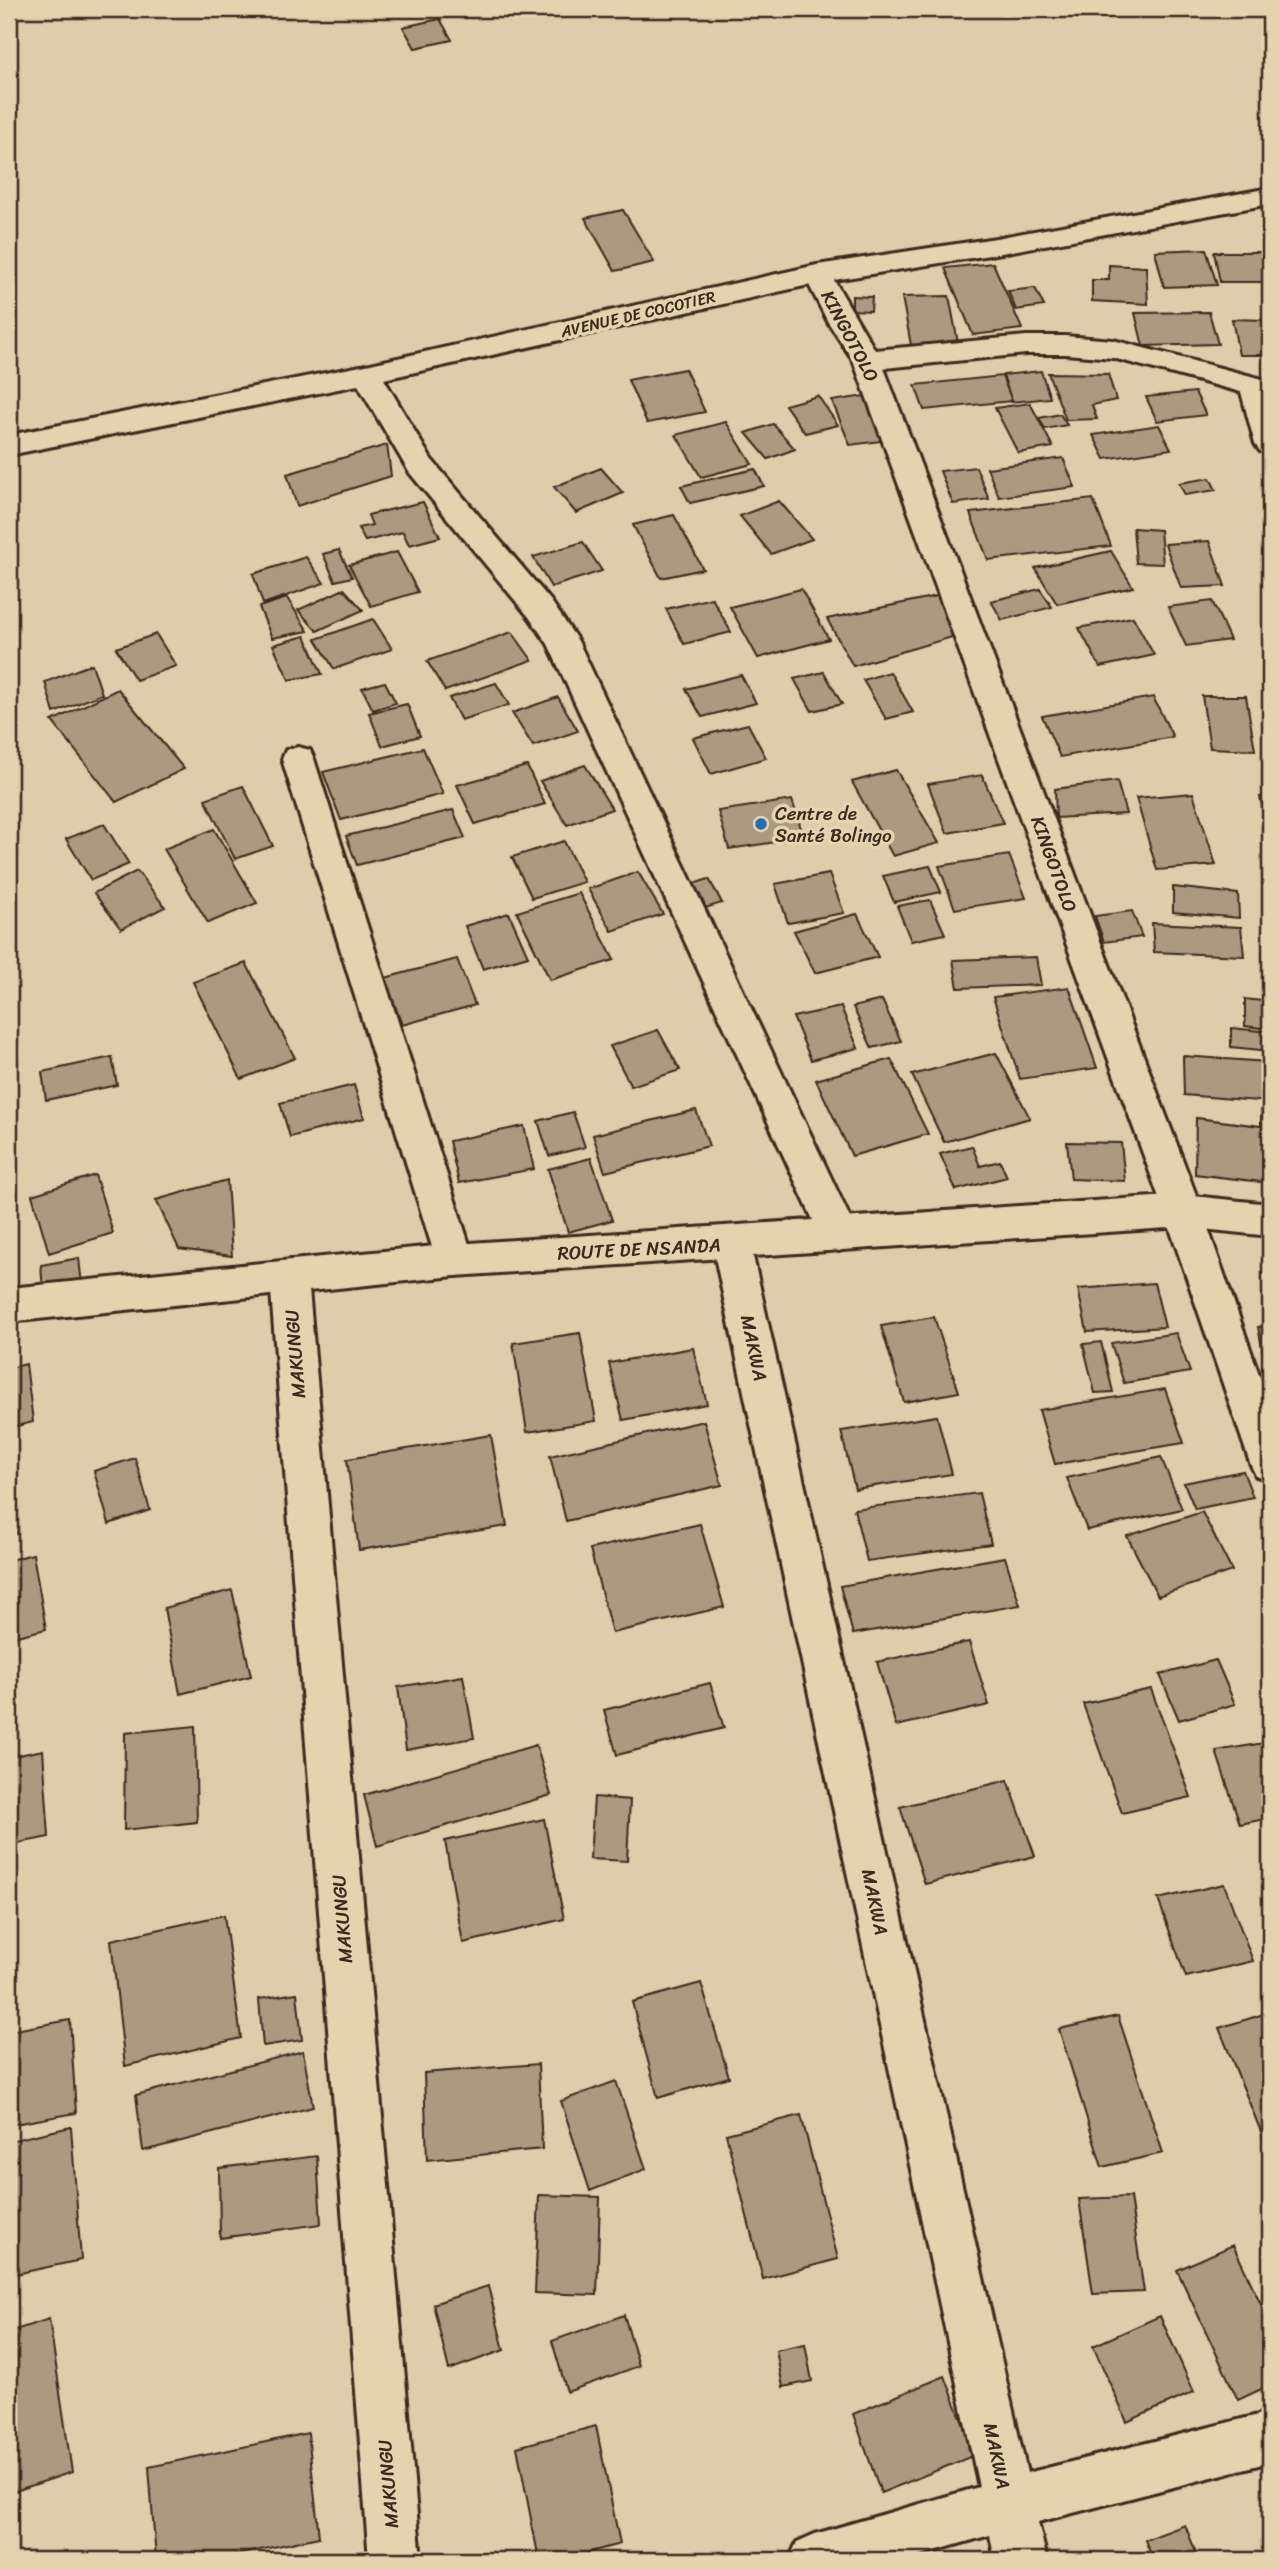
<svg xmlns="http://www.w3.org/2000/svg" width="1279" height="2569" font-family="Sriracha,sans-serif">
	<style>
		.building { fill: #ab9a7f; stroke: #3b2a1e; stroke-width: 2 }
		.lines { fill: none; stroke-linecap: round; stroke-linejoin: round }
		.minor-casing { stroke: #3b2a1e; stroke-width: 6 }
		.tertiary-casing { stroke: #3b2a1e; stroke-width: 6 }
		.minor { fill: #e5d3b0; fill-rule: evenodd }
		.tertiary { fill: #e5d3b0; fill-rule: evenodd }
		.poi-dot { fill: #1f6fb2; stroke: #e5d3b0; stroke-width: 2.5 }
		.labels { text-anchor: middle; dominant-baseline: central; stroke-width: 7; stroke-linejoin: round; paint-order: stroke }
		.far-street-label { font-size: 16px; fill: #3b2a1e; stroke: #e5d3b0 }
		.street-label { font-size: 19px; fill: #3b2a1e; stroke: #e5d3b0 }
		.poi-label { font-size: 19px; fill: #3b2a1e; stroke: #e5d3b0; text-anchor: start }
	</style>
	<rect width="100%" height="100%" fill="#deccaa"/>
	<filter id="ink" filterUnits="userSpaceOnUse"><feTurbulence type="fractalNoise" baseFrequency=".0143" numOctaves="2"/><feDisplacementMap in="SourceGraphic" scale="14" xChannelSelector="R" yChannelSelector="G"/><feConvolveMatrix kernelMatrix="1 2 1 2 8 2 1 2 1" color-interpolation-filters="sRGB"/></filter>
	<g filter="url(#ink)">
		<path class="building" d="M 440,19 L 452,40 L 415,48 L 403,27 Z
			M 623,210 L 654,262 L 615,271 L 585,218 Z
			M 1206,249 L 1217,285 L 1164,287 L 1155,251 Z
			M 1214,252 L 1260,252 L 1267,282 L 1220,282 Z
			M 993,263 L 1022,329 L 973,335 L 945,268 Z
			M 1109,265 L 1146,267 L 1148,304 L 1092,301 L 1092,280 L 1109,280 Z
			M 1035,288 L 1044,306 L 1016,310 L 1008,291 Z
			M 852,296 L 872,297 L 871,311 L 852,310 Z
			M 949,296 L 958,343 L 911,345 L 902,297 Z
			M 1209,312 L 1218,344 L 1143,346 L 1135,313 Z
			M 1232,319 L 1265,320 L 1270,355 L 1239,355 Z
			M 685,369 L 705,412 L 647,423 L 628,380 Z
			M 1041,371 L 1050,398 L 1012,402 L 1003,375 Z
			M 1048,373 L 1108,374 L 1116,400 L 1092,405 L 1097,419 L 1066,420 Z
			M 1002,376 L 1012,401 L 924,410 L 915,385 Z
			M 1195,392 L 1206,415 L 1157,421 L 1146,397 Z
			M 871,395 L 889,440 L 850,445 L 832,401 Z
			M 818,396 L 838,425 L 805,433 L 785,405 Z
			M 1030,403 L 1053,447 L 1018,453 L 995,408 Z
			M 1060,414 L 1067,425 L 1045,429 L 1039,418 Z
			M 726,422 L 752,464 L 701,477 L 676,435 Z
			M 773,424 L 795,449 L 768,459 L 746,433 Z
			M 1159,425 L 1171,449 L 1105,459 L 1093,435 Z
			M 387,445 L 391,476 L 297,506 L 287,474 Z
			M 1063,458 L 1075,487 L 999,497 L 987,468 Z
			M 976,467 L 989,499 L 953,504 L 940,471 Z
			M 601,468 L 623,493 L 576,513 L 554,487 Z
			M 755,469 L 764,486 L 690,503 L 681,486 Z
			M 1210,478 L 1216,490 L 1185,495 L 1179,483 Z
			M 1093,499 L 1111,546 L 988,560 L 970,513 Z
			M 779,501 L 812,539 L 771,554 L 740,516 Z
			M 423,502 L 440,537 L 409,545 L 403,532 L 365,541 L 358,528 L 372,525 L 368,515 Z
			M 674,515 L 703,569 L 661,578 L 633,525 Z
			M 1133,528 L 1160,530 L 1163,564 L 1136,563 Z
			M 1209,541 L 1225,586 L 1181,588 L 1165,544 Z
			M 583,542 L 602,571 L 551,587 L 533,557 Z
			M 339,550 L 352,577 L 335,581 L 323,554 Z
			M 1111,551 L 1133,587 L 1057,604 L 1035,568 Z
			M 397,552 L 418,592 L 371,606 L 349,565 Z
			M 306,557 L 324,583 L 263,604 L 253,574 Z
			M 344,589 L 363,610 L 317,631 L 298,610 Z
			M 801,589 L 829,639 L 758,658 L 730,607 Z
			M 1040,589 L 1052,607 L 1002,620 L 991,601 Z
			M 937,596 L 959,635 L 853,666 L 827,619 Z
			M 287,598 L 308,631 L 272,638 L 259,607 Z
			M 712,598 L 731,632 L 684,644 L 666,609 Z
			M 1212,601 L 1230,640 L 1186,646 L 1168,607 Z
			M 1133,617 L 1154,655 L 1100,667 L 1079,628 Z
			M 373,619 L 392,649 L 334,669 L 316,639 Z
			M 512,632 L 532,660 L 445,691 L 427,661 Z
			M 156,634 L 176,666 L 136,680 L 116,648 Z
			M 305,636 L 322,674 L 289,680 L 273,645 Z
			M 92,664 L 102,694 L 54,713 L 45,682 Z
			M 824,672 L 842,704 L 812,711 L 794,679 Z
			M 890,672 L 913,712 L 886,719 L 863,680 Z
			M 741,675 L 756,703 L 702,717 L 686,689 Z
			M 385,682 L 396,703 L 373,710 L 362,688 Z
			M 496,683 L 509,705 L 461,720 L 449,698 Z
			M 118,689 L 184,769 L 116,802 L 52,721 Z
			M 1202,696 L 1246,696 L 1255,750 L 1210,748 Z
			M 558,697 L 578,731 L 533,746 L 512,713 Z
			M 1153,697 L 1173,737 L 1060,757 L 1042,716 Z
			M 407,704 L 420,736 L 382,746 L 369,713 Z
			M 748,724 L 766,758 L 711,774 L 693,738 Z
			M 423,748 L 443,794 L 341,820 L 323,772 Z
			M 585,765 L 612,809 L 567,825 L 540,781 Z
			M 527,766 L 545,804 L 475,824 L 457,785 Z
			M 896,770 L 939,843 L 893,856 L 852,782 Z
			M 982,775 L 1003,823 L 947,833 L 928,784 Z
			M 1117,781 L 1126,814 L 1056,818 L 1055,789 Z
			M 243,786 L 273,846 L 235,859 L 205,799 Z
			M 1193,793 L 1216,865 L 1157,870 L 1136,798 Z
			M 1260,797 L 1270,797 L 1270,840 Z
			M 792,800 L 804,838 L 729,849 L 718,811 Z
			M 453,810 L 465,838 L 357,865 L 346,836 Z
			M 104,824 L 129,864 L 91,880 L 66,839 Z
			M 214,829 L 257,903 L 208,923 L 164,849 Z
			M 564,841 L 584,882 L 532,898 L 512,857 Z
			M 1009,855 L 1026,898 L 955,909 L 939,866 Z
			M 930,866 L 941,892 L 894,902 L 883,876 Z
			M 137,871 L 165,907 L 121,929 L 94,893 Z
			M 638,872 L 663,914 L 612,931 L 588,889 Z
			M 829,874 L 844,913 L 788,923 L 775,884 Z
			M 709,879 L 722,903 L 695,911 L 683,887 Z
			M 1173,887 L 1238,894 L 1239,918 L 1173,912 Z
			M 579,893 L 614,960 L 550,980 L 517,912 Z
			M 930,900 L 945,934 L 911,941 L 897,906 Z
			M 1132,911 L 1142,937 L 1104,942 L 1095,916 Z
			M 509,913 L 528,956 L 483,969 L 465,926 Z
			M 857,914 L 878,957 L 815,973 L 794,931 Z
			M 1152,923 L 1241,927 L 1244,956 L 1154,952 Z
			M 1036,957 L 1041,985 L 958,988 L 953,960 Z
			M 457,959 L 475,1005 L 402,1025 L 385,978 Z
			M 246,963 L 295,1058 L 241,1079 L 193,982 Z
			M 1069,987 L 1097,1068 L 1020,1079 L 993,997 Z
			M 1245,999 L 1270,1002 L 1270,1029 L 1245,1026 Z
			M 882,1000 L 901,1041 L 872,1048 L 853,1007 Z
			M 841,1007 L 858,1048 L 811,1060 L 793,1017 Z
			M 1231,1028 L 1270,1032 L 1270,1051 L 1231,1047 Z
			M 658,1030 L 680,1070 L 631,1086 L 610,1046 Z
			M 996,1053 L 1030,1118 L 944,1142 L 912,1075 Z
			M 1183,1056 L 1267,1062 L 1270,1102 L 1184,1095 Z
			M 112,1057 L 117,1085 L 46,1100 L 42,1072 Z
			M 891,1059 L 928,1134 L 852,1156 L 816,1080 Z
			M 354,1085 L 364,1118 L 290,1137 L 280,1103 Z
			M 1261,1109 L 1270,1110 L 1270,1183 L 1195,1174 L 1196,1118 L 1261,1126 Z
			M 696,1110 L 709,1146 L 605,1172 L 593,1135 Z
			M 573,1112 L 585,1147 L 549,1156 L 538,1121 Z
			M 524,1126 L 534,1169 L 459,1183 L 449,1141 Z
			M 1067,1142 L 1121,1143 L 1125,1181 L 1071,1179 Z
			M 972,1146 L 980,1166 L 1000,1161 L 1007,1177 L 956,1190 L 940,1154 Z
			M 591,1158 L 612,1220 L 568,1232 L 548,1169 Z
			M 95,1175 L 113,1233 L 49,1253 L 32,1195 Z
			M 227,1180 L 232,1256 L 179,1249 L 156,1200 Z
			M 79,1258 L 82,1285 L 43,1291 L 41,1265 Z
			M 1154,1283 L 1165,1327 L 1087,1332 L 1078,1289 Z
			M 934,1317 L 959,1392 L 904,1402 L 881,1326 Z
			M 1270,1326 L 1270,1388 L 1258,1327 Z
			M 580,1333 L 596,1421 L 527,1432 L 513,1343 Z
			M 1176,1333 L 1190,1372 L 1124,1383 L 1111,1343 Z
			M 1101,1342 L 1113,1392 L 1095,1393 L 1083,1344 Z
			M 693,1348 L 707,1404 L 623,1420 L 609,1363 Z
			M 26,1364 L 33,1422 L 9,1428 L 9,1368 Z
			M 1165,1389 L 1184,1443 L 1055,1464 L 1039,1410 Z
			M 937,1416 L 952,1474 L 855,1489 L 841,1431 Z
			M 704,1421 L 722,1485 L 566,1521 L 550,1456 Z
			M 491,1435 L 507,1526 L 359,1550 L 347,1459 Z
			M 1161,1457 L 1182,1509 L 1087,1530 L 1067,1478 Z
			M 135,1458 L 150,1510 L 109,1524 L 94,1471 Z
			M 1243,1471 L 1253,1497 L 1195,1509 L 1184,1483 Z
			M 979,1493 L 991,1544 L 867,1561 L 854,1509 Z
			M 9,1501 L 17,1534 L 9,1536 Z
			M 1202,1512 L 1232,1571 L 1158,1596 L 1127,1536 Z
			M 700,1524 L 724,1607 L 612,1633 L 590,1549 Z
			M 33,1554 L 46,1629 L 9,1638 L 9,1560 Z
			M 1005,1557 L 1020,1605 L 853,1634 L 840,1586 Z
			M 232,1590 L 251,1676 L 180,1694 L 164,1608 Z
			M 969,1642 L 989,1705 L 896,1726 L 877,1662 Z
			M 1216,1660 L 1235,1704 L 1179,1720 L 1160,1675 Z
			M 463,1676 L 474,1738 L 406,1750 L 398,1687 Z
			M 710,1683 L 724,1728 L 617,1755 L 604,1710 Z
			M 1151,1689 L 1191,1797 L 1122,1813 L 1083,1704 Z
			M 195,1726 L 197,1822 L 124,1830 L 125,1733 Z
			M 1270,1742 L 1270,1818 L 1240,1824 L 1216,1751 Z
			M 536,1745 L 551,1795 L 377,1846 L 364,1795 Z
			M 43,1750 L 49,1837 L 9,1845 L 9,1757 Z
			M 1008,1780 L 1035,1856 L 925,1884 L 900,1807 Z
			M 594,1797 L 630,1800 L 627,1861 L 590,1859 Z
			M 544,1819 L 564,1919 L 463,1943 L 445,1841 Z
			M 1224,1884 L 1253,1961 L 1186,1977 L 1158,1899 Z
			M 224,1915 L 241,2038 L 125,2066 L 111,1940 Z
			M 701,1983 L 729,2077 L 658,2098 L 632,2002 Z
			M 297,1993 L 302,2040 L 263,2046 L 259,1999 Z
			M 1270,2012 L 1270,2154 L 1219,2028 Z
			M 1118,2016 L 1163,2153 L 1102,2167 L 1059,2029 Z
			M 70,2020 L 76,2113 L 9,2125 L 9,2031 Z
			M 303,2051 L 313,2107 L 143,2151 L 136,2095 Z
			M 538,2064 L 542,2149 L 427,2160 L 424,2073 Z
			M 616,2081 L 646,2169 L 590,2191 L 561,2101 Z
			M 801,2115 L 838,2259 L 763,2279 L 726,2134 Z
			M 71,2127 L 81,2260 L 11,2275 L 9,2141 Z
			M 317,2156 L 321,2224 L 220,2238 L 219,2168 Z
			M 539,2195 L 600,2197 L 597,2295 L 535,2293 Z
			M 1130,2197 L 1144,2292 L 1093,2294 L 1079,2199 Z
			M 1233,2245 L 1270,2323 L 1270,2385 L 1238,2400 L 1177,2270 Z
			M 488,2286 L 504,2350 L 449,2370 L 433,2304 Z
			M 624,2315 L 639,2366 L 567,2392 L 552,2341 Z
			M 1160,2316 L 1194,2392 L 1127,2422 L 1093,2346 Z
			M 49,2319 L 72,2472 L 9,2493 L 9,2332 Z
			M 805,2344 L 812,2381 L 783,2387 L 776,2350 Z
			M 945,2376 L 975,2455 L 881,2493 L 853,2414 Z
			M 596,2426 L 620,2544 L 560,2560 L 539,2560 L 517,2447 Z
			M 308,2433 L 319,2537 L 214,2560 L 156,2560 L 149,2467 Z
			M 1185,2525 L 1199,2560 L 1153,2560 L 1145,2540 Z"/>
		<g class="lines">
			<defs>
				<path id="minor" d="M 1270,188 L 1270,204 L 996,254 L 834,280 L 875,350 L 1026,336 L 1065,336 L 1113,340 L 1270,381 L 1270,454 L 1260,451 L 1255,444 L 1241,392 L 1113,358 L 1065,354 L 1026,354 L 884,368 L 1202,1211 L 1270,1406 L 1270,1481 L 1256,1476 L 1250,1463 L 1164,1211 L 853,360 L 828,322 L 809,285 L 384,379 L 431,459 L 551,601 L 578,641 L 858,1235 L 852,1246 L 839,1251 L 826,1246 L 820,1235 L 548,644 L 529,617 L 409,472 L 358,385 L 9,455 L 9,435 L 366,365 L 817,265 L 996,238 Z
					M 298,747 L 310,750 L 314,759 L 474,1260 L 469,1272 L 455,1276 L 441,1272 L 436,1260 L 282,759 L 286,750 Z
					M 731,1227 L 744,1232 L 750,1243 L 1027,2473 L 1270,2412 L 1270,2462 L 1038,2522 L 1047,2560 L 995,2560 L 990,2535 L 903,2560 L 789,2560 L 797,2542 L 815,2534 L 979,2487 L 712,1243 L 718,1232 Z
					M 289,1262 L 303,1266 L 308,1278 L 421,2560 L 369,2560 L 270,1278 L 275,1266 Z"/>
				<path id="tertiary" d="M 1183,1195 L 1270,1204 L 1270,1236 L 1183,1227 L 455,1276 L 9,1322 L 9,1288 L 455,1244 Z"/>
			</defs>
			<use href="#minor" class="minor-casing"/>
			<use href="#tertiary" class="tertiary-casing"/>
			<use href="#minor" class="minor"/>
			<use href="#tertiary" class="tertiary"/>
		</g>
	</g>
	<circle class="poi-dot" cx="761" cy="824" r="7"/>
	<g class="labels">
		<g class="far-street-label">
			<text transform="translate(638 314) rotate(-13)">AVENUE DE COCOTIER</text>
		</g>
		<g class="street-label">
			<text transform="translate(850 336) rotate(62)">KINGOTOLO</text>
			<text transform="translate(1054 864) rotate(70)">KINGOTOLO</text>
			<text transform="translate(639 1249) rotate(-3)">ROUTE DE NSANDA</text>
			<text transform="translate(754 1348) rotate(78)">MAKWA</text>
			<text transform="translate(295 1354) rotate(-95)">MAKUNGU</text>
			<text transform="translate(875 1902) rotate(78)">MAKWA</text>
			<text transform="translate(342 1919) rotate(-95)">MAKUNGU</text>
			<text transform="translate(997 2456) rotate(78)">MAKWA</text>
			<text transform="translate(388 2484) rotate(-95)">MAKUNGU</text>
		</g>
		<g class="poi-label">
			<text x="775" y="813">Centre de<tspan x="775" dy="22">Santé Bolingo</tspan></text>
		</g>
	</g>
	<rect width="1279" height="2569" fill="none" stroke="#e5d3b0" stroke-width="35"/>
	<rect x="18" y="18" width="1244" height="2534" fill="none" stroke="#3b2a1e" stroke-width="2.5" filter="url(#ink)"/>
</svg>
